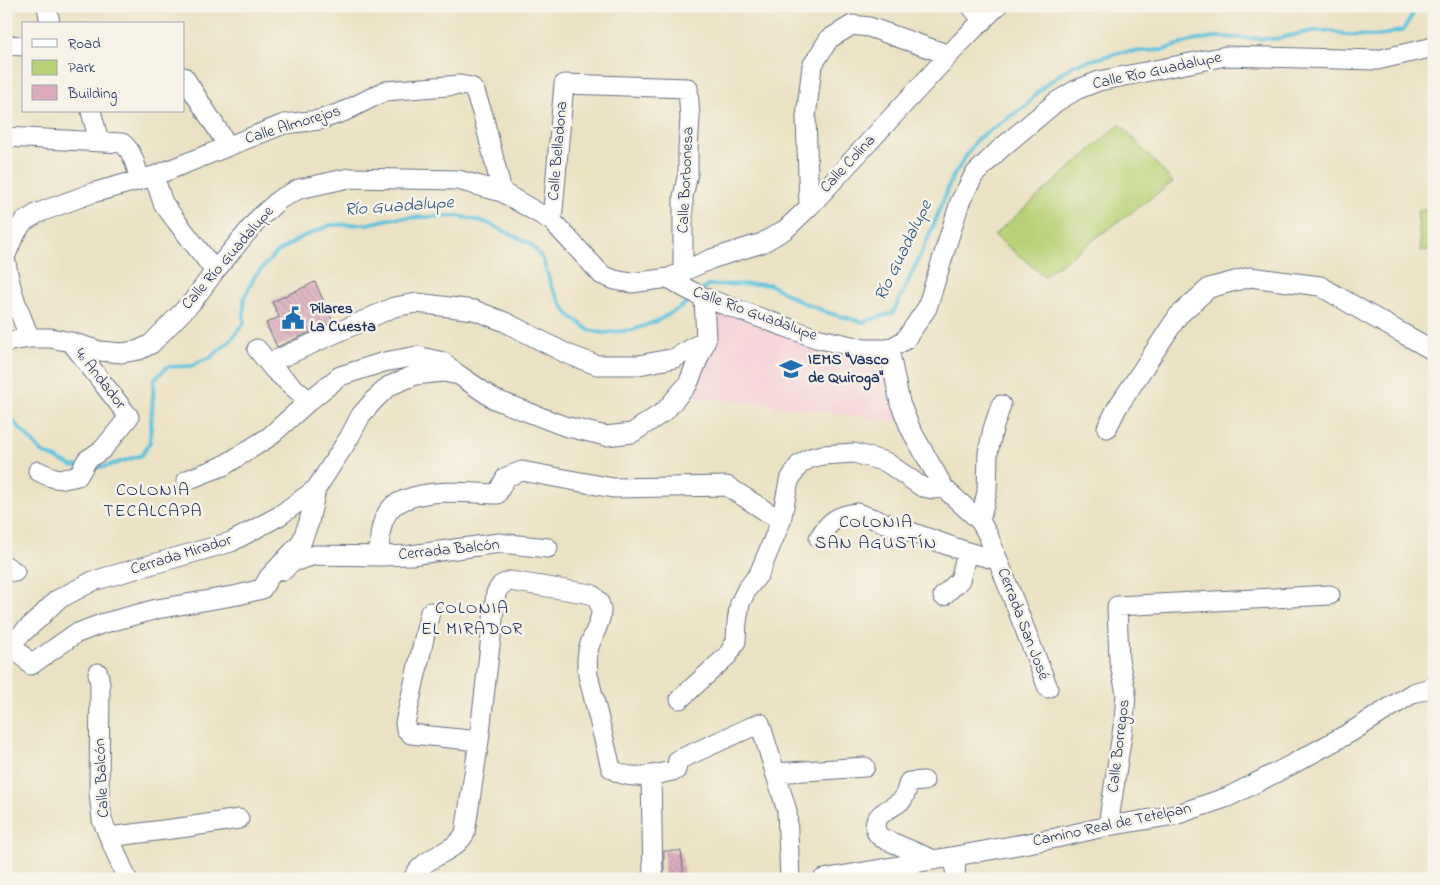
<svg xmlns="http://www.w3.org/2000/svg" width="1440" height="885" font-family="'Indie Flower',sans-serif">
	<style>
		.built { fill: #f6cfd7 }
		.park { fill: #b8d176; stroke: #6a806a }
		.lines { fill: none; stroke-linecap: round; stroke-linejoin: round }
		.stream { stroke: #60c3de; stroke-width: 4 }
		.building { fill: url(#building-back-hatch) }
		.minor-casing { stroke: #646e81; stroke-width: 21 }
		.minor { stroke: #fff; stroke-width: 19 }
		.labels { text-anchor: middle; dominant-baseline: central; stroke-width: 5; stroke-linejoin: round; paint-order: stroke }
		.street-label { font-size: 16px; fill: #1b2f5e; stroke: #f7f3e8 }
		.poi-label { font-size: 16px; font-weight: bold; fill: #1b2f5e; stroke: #f7f3e8; text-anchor: start }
		.water-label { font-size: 18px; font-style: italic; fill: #2c547e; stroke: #f7f3e8 }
		.neighbourhood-label { font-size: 18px; letter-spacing: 1px; fill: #1b2f5e; stroke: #f7f3e8 }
	</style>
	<defs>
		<pattern id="building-back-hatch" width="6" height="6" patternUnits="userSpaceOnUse" patternTransform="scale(1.25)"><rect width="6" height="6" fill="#dbaabb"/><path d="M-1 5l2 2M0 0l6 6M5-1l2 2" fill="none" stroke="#b18b9b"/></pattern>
	</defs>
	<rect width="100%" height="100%" fill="#f7f3e8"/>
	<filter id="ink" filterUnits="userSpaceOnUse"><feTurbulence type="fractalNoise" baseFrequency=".02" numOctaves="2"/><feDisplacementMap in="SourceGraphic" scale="10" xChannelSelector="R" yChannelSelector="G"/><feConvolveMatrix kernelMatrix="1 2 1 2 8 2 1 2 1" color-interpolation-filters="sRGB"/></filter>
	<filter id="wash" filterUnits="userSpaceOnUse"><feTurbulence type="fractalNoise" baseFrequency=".0096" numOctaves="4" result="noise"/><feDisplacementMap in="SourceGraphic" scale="20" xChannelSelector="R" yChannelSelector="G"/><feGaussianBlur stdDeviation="1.12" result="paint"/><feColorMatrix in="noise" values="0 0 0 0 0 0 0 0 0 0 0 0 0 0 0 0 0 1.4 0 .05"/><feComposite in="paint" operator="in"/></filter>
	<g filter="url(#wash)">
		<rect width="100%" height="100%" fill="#ebe2c3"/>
		<path class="built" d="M 707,301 L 884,353 L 897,421 L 732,400 L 701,398 L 685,393 Z"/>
		<path class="park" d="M 1120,124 L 1173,182 L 1044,276 L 994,235 Z
			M 1434,209 L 1434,250 L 1421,251 L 1417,210 Z"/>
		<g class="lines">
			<path class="stream" d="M 701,291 L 708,285 L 769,284 L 799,301 L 829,313 L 863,322 L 893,313 L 927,241 L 952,178 L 977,139 L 1026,106 L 1036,94 L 1049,82 L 1063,72 L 1076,64 L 1123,52 L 1164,50 L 1187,42 L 1215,37 L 1275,39 L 1312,31 L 1331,31 L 1346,35 L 1379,36 L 1403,30 L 1412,16 L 1415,6
				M 6,415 L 14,422 L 42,452 L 72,466 L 78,466
				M 90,467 L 104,467 L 142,455 L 150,442 L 154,380 L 167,367 L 190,366 L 210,358 L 231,340 L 244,323 L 244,298 L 255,276 L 276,253 L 302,237 L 331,225 L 368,224 L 394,218 L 458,216 L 485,222 L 531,244 L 543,260 L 552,288 L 568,314 L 589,330 L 603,333 L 633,330 L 657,321 L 680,308 L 692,298"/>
		</g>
		<g id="blocks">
			<path class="building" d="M 315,282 L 333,322 L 277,347 L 266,323 L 279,317 L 272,302 Z
				M 664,851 L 681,851 L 684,877 L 664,879 Z"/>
		</g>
	</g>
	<g filter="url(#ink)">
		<use href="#blocks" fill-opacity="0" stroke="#646e81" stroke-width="1"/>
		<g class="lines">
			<defs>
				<path id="minor" d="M 47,6 L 50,24
					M 971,6 L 983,21
					M 6,45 L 24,46
					M 184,77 L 228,146
					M 91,111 L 99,141
					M 6,137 L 122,143 C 133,151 136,167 140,180
					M 154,176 L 163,203 L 177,222 L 215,271
					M 809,207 L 806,117 L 812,66 L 829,39 L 852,25 L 869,27 L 949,55
					M 552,221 L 564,84 L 688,88 L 690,118 L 688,149 L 688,173 L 683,197 L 683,271
					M 6,255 L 13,238 L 23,222 L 38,213 L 92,193 L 154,176 L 284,124 L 319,120 L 343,112 L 385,91 L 460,85 L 471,87 L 475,92 L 483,115 L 502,192
					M 6,262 C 10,290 19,312 30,338
					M 669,278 L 685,288 L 703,297 L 816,338 L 865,349 L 889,349 L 905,340 L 927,308 L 960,202 L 974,175 L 999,150 L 1056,102 L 1076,90 L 1099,81 L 1226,56 L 1377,60 L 1434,47
					M 6,342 L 30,338 L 50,338 L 71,342 L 100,351 L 122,353 L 139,350 L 151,344 L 192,302 L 215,271 L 259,218 L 280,199 L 299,189 L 349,178 L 458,180 L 502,192 L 552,221 L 602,275 L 615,280 L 631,283 L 669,278 L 711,259 L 762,243 L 786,229 L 809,207 L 962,41 L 997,6
					M 257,349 L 274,370 L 309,401
					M 889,349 L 900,403 L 911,430 L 944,488 L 980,521 L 988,535 L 1048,688
					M 269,363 L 394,307 L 417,303 L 474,310 L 505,322 L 567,354 L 597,365 L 639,365 L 675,358 L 706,340
					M 1107,428 L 1117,408 L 1178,316 L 1209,288 L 1250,277 L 1320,286 L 1368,314 L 1434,351
					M 38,471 C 53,479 61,481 78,476 L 87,460 L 103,449 L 129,417 L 71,342
					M 187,480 L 223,466 L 269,437 L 309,401 L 340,376 L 384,362 L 417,356 L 443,362 L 456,373
					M 316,489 L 279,516 L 231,542 L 93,581 L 57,600 L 37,620 L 11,643 L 31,665 L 75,634 L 101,624 L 157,609 L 238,595 L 262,589 L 269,577 L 301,543 L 309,522 L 316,489 L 349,438 L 361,415 L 375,399 L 389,386 L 415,375 L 443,372 L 459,375 L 494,399 L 564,426 L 606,436 L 632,433 L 665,411 L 688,384 L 706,340 L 704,298
					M 980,521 L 987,492 L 988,453 L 993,429 L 1001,405
					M 819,538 C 829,521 838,515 857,513 L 967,552 L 998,560
					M 380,556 C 379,539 379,519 394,505 C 397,503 401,502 404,500 C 433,488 467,493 497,494 L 506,477 L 522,471 L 613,488 L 727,486 L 781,521
					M 6,566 L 15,572
					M 284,570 L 290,563 L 315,555 L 380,556 L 411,555 L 499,543 L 548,548
					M 943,596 L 960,580 L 967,552
					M 430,612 L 405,723 L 406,729 L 411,734 L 479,741
					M 98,673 L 100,684 L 99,793 L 102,820 L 127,879
					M 680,699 L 728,655 L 736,641 L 737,622 L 740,603 L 747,589 L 759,574 L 781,521 L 789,481 L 799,465 L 810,458 L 823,455 L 854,453 L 886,462 L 922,487 L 933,489 L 944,488
					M 775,773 L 865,767
					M 651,776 L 653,879
					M 924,781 L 909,782 C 907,787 906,796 902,800 C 894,808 874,813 875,827 C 876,833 879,837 884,839 L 934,860
					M 1108,826 L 1124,721 L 1126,693 L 1119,660 L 1117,606 L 1330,595
					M 109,837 L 187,827 L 239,819
					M 413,879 C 421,856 455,854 465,833 L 479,741 L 496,593 L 501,585 L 510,581 L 591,594 C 611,608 596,627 590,644 C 586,654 587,665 588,675 L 611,768 C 628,782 656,775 676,770 L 678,760 L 760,723 L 787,811 L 790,879
					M 823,879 L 956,856 L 1056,838 L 1108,826 L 1175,815 L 1228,797 L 1291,765 L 1351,732 L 1413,693 L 1434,687
					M 955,879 L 956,856"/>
			</defs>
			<use href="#minor" class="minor-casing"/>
			<use href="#minor" class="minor"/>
		</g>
	</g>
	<defs>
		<symbol id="civic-bare" viewBox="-9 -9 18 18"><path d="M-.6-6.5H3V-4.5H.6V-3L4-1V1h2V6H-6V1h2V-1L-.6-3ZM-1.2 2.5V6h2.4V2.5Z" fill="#1f6fb2" stroke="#f7f3e8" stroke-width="2.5" paint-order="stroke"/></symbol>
		<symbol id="school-bare" viewBox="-9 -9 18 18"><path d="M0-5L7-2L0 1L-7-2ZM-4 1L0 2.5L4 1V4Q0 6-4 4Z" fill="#1f6fb2" stroke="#f7f3e8" stroke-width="2.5" paint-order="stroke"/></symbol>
	</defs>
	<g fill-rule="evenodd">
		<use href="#civic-bare" x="277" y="302" width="32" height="32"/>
		<use href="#school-bare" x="775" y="353" width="32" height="32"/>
	</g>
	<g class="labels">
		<g class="street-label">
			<text transform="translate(1157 71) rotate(-12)">Calle Río Guadalupe</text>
			<text transform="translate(293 125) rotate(-17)">Calle Almorejos</text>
			<text transform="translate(558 151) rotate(-85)">Calle Belladona</text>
			<text transform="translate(848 164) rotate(-47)">Calle Colina</text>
			<text transform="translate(686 180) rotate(-87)">Calle Borbonesa</text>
			<text transform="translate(228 258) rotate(-49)">Calle Río Guadalupe</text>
			<text transform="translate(755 314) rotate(20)">Calle Río Guadalupe</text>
			<text transform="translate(100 379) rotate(52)">4º Andador</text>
			<text transform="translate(449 550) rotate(-6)">Cerrada Balcón</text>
			<text transform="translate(181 555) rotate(-17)">Cerrada Mirador</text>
			<text transform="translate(1023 624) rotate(69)">Cerrada San José</text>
			<text transform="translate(1119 746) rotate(-83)">Calle Borregos</text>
			<text transform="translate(102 778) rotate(-93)">Calle Balcón</text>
			<text transform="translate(1112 825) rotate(-12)">Camino Real de Tetelpan</text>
		</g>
		<g class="poi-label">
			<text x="310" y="309">Pilares<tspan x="310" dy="18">La Cuesta</tspan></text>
			<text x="808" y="360">IEMS "Vasco<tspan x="808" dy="18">de Quiroga"</tspan></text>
		</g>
		<g class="water-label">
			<text transform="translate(399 207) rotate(-4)">Río Guadalupe</text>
			<text transform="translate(904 251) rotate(-64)">Río Guadalupe</text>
		</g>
		<g class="neighbourhood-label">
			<text x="153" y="491">COLONIA<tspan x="153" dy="21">TECALCAPA</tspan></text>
			<text x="876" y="523">COLONIA<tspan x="876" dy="21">SAN AGUSTÍN</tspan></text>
			<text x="472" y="609">COLONIA<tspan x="472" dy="21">EL MIRADOR</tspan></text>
		</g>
	</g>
	<rect width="1440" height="885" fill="none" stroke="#f7f3e8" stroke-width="25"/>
	<rect x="22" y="22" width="162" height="90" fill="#f7f3e8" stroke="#9fa5b1"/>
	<rect x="32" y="39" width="25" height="8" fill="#ffffff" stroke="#9fa5b1"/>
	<text x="68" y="48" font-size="15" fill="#1b2f5e">Road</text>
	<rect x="32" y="60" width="25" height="15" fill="#b8d176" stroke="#9fa5b1"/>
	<text x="68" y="72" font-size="15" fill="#1b2f5e">Park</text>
	<rect x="32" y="85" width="25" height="15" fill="#dbaabb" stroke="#9fa5b1"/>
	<text x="68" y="98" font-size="15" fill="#1b2f5e">Building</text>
</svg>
